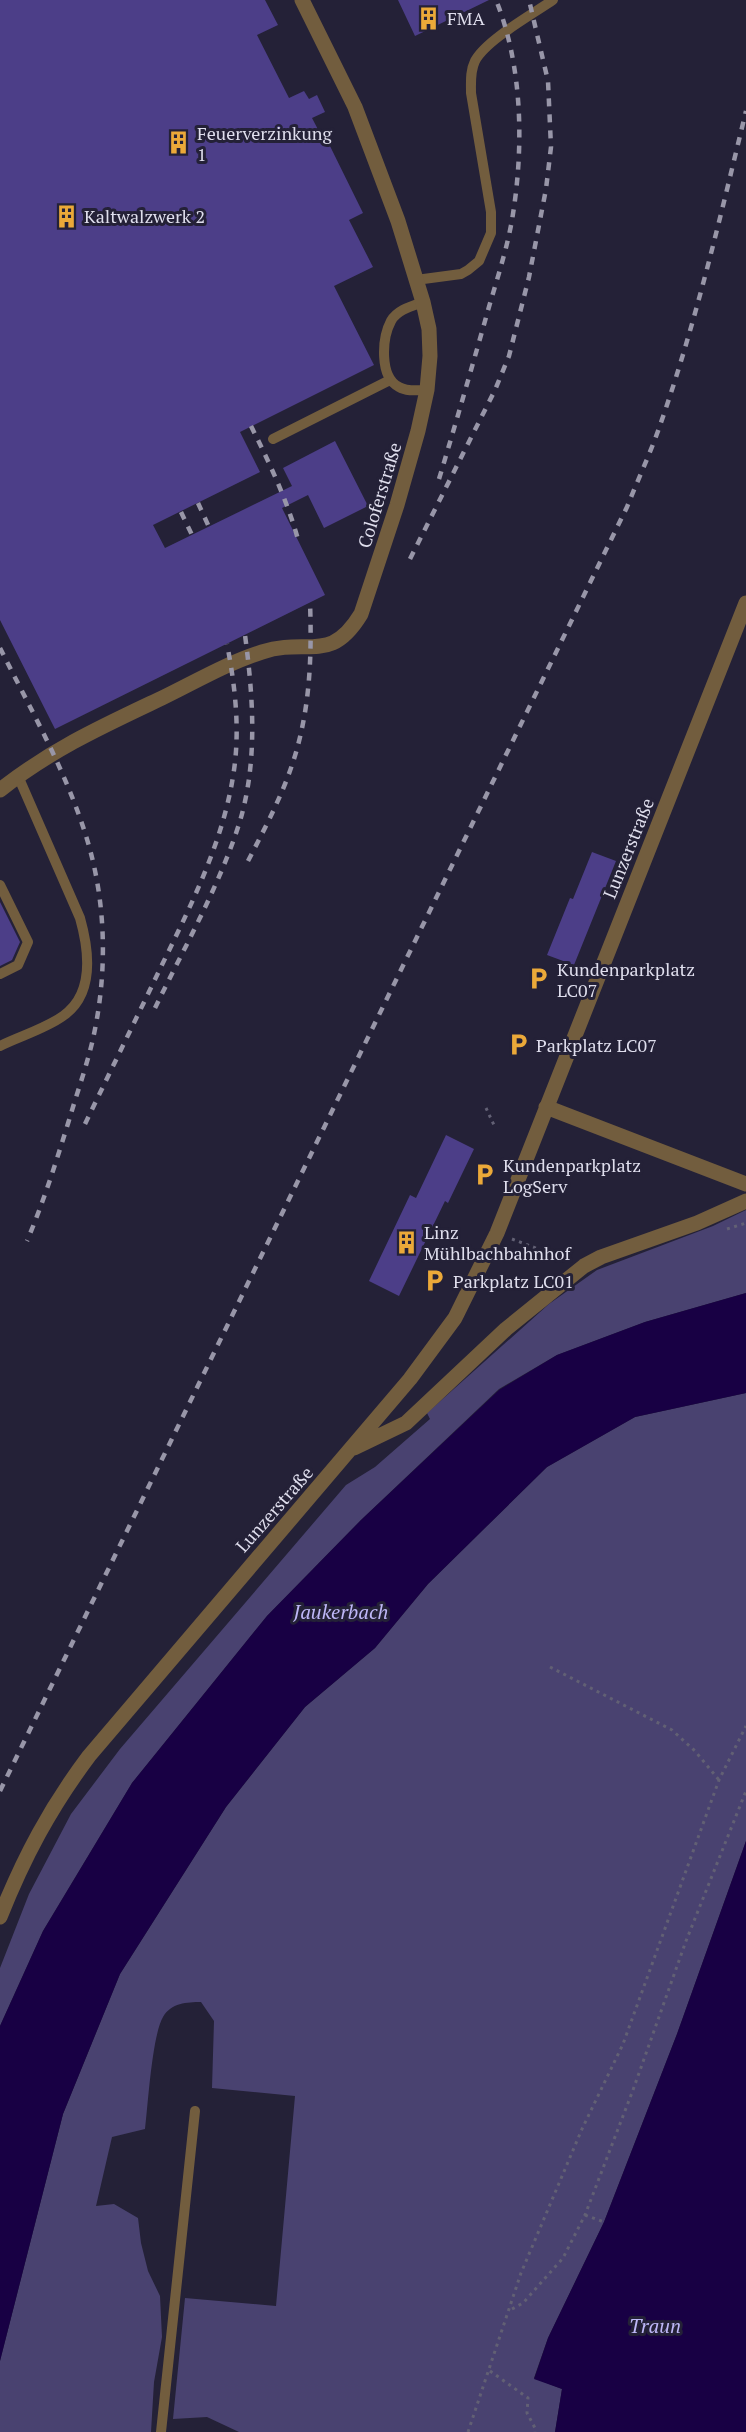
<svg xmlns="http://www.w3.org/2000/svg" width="746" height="2432" font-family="'PT Serif',serif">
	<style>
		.green { fill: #494270 }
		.water { fill: #180044 }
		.building { fill: #4c3e88 }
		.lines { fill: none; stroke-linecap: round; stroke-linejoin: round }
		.path { stroke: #626074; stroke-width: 3; stroke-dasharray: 3 4.5; stroke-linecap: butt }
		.lane { stroke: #725d3e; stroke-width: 10 }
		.street { stroke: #725d3e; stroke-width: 15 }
		.rail { stroke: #9896a8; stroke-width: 4.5; stroke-dasharray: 8 8; stroke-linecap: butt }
		.labels { text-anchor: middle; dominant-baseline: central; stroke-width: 6; stroke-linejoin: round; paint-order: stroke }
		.poi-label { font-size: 18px; fill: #dfdeed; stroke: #242137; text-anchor: start }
		.street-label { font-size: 18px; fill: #dfdeed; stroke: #242137 }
		.water-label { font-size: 20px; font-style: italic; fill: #beb7f7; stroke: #242137 }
	</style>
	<rect width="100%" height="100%" fill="#242137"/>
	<path class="green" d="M 746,1210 L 746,1293 L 645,1322 L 557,1355 L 499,1389 L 361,1520 L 267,1616 L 132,1783 L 43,1931 L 0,2026 L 0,1968 L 29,1894 L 71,1814 L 120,1749 L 346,1485 L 375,1467 L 430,1419 L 427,1413 L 549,1304 L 597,1270 L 713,1226 Z
		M 746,1393 L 746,1841 L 677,2034 L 604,2222 L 548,2338 L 534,2378 L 562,2389 L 555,2432 L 239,2432 L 207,2417 L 173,2419 L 185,2298 L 276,2306 L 295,2096 L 212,2088 L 214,2021 L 201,2002 C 187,2002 171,2003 163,2017 C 152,2036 148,2105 145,2129 L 112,2137 L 96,2206 L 114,2204 L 138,2218 L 141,2243 L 148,2271 L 160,2296 L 162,2337 L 154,2382 L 151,2432 L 0,2432 L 0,2361 L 63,2114 L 120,1974 L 226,1807 L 305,1707 L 375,1648 L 428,1584 L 547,1467 L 635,1417 Z"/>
	<path class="water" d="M 746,1293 L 746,1393 L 635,1417 L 547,1467 L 428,1584 L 375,1648 L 305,1707 L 226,1807 L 120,1974 L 63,2114 L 0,2361 L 0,2026 L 43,1931 L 132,1783 L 267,1616 L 361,1520 L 499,1390 L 557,1355 L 645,1322 Z
		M 746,1841 L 746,2432 L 555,2432 L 562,2389 L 534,2379 L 548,2338 L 604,2222 L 677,2034 Z"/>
	<path class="building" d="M 0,0 L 265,0 L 278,25 L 257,35 L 289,98 L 304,91 L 309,99 L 317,95 L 325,112 L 312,118 L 324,141 L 327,140 L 363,213 L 349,220 L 373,267 L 334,286 L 374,365 L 240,432 L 260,472 L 153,525 L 165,548 L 292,486 L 283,468 L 335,441 L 368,506 L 324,528 L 308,495 L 282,508 L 325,595 L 55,729 L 0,620 Z
		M 398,0 L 489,0 L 415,36 Z
		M 592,852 L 616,861 L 574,965 L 547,955 L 570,898 L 573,899 Z
		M 0,902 L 20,942 L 12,960 L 0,966 Z
		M 446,1135 L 474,1149 L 448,1203 L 445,1201 L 399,1296 L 369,1281 L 410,1195 L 416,1198 Z"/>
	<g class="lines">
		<path class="path" d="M 486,1108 L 494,1125
			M 727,1229 L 746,1223
			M 512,1239 L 541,1250
			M 550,1667 L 672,1730 L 695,1751 L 719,1780
			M 585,2215 L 604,2222
			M 512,2309 L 523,2303 L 563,2258 L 585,2215 L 633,2090 L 686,1941 L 746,1791
			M 490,2371 L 528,2398 L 527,2413 L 535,2428 L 535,2432
			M 468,2432 L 521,2273 L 582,2129 L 623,2044 L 719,1780 L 746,1726"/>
		<path class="lane" d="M 416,280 L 461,274 L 468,270 L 479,261 L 491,233 L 491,212 L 471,93 C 471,82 470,71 475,61 C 486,40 533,14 553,0
			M 423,302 C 412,306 397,310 391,321 C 382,338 379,377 399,387 C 407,392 419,390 427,390
			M 273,439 L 390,380
			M 0,885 L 28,942 L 18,965 L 0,974
			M 0,1046 C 20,1036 45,1029 63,1016 C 95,994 89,950 80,918 L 18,776
			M 161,2432 L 195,2111"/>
		<path class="street" d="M 0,790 C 52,749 103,726 162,698 C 195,682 227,663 262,652 C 308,637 330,665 361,614 L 397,505 L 418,431 L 427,390 L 430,356 L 429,329 L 423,302 L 398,221 L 355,107 L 302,0
			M 546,1107 L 746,1184
			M 354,1448 L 406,1423 L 506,1329 L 584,1266 L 601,1257 L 697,1223 L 746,1201
			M 0,1917 C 24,1857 50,1808 89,1756 L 410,1379 L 455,1318 L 497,1233 L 746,603"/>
		<path class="rail" d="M 251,426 C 270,464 288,502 299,543
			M 439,479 C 455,426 470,374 485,321 C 494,288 506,254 512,220 C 524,149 523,67 496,0
			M 198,503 L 209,527
			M 181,512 L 192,535
			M 410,559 L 495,390 L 509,356 L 529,277 L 546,189 L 551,147 L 548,81 L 529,0
			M 0,648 C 32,712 69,776 89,846 C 107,910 107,979 92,1043 C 86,1068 77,1093 70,1117 C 57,1159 44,1201 27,1241
			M 248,861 C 264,830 281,798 292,765 C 310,712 312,658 310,602
			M 155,1008 C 184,948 220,885 240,821 C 258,760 253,696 245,635
			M 85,1124 C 110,1072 135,1021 160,969 C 191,905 224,841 234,770 C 240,728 235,685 227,644
			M 0,1791 L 627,507 C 637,482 649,456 658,431 C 695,327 720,218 746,111"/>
	</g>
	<defs>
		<symbol id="building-bare" viewBox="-9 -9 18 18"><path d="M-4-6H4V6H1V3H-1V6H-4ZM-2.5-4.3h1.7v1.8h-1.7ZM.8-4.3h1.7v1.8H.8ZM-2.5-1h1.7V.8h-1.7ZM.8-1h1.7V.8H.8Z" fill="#eba939" stroke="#242137" stroke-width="2.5" paint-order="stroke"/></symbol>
		<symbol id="parking-bare" viewBox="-9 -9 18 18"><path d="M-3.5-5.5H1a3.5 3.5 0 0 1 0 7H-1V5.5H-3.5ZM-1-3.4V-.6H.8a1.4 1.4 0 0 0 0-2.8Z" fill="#eba939" stroke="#242137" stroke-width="2.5" paint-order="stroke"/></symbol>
	</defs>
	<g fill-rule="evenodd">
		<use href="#building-bare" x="412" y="2" width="33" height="33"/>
		<use href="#building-bare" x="162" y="126" width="33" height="33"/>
		<use href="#building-bare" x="50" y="200" width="33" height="33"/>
		<use href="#parking-bare" x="522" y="962" width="33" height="33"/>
		<use href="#parking-bare" x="502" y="1028" width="33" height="33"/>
		<use href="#parking-bare" x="468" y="1158" width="33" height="33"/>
		<use href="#building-bare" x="390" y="1226" width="33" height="33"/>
		<use href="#parking-bare" x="418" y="1264" width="33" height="33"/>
	</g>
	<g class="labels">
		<g class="poi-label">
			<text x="447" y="18">FMA</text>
			<text x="197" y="133">Feuerverzinkung<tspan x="197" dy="21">1</tspan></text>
			<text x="84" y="216">Kaltwalzwerk 2</text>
			<text x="557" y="969">Kundenparkplatz<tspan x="557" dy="21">LC07</tspan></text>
			<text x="536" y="1045">Parkplatz LC07</text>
			<text x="503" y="1165">Kundenparkplatz<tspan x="503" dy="21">LogServ</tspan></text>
			<text x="424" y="1232">Linz<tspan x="424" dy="21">Mühlbachbahnhof</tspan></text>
			<text x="453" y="1281">Parkplatz LC01</text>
		</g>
		<g class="street-label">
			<text transform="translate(379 495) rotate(-73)">Coloferstraße</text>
			<text transform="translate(628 848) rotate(-68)">Lunzerstraße</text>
			<text transform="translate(274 1509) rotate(-49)">Lunzerstraße</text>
		</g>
		<g class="water-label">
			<text x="341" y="1611">Jaukerbach</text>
			<text x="655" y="2325">Traun</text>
		</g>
	</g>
</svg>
